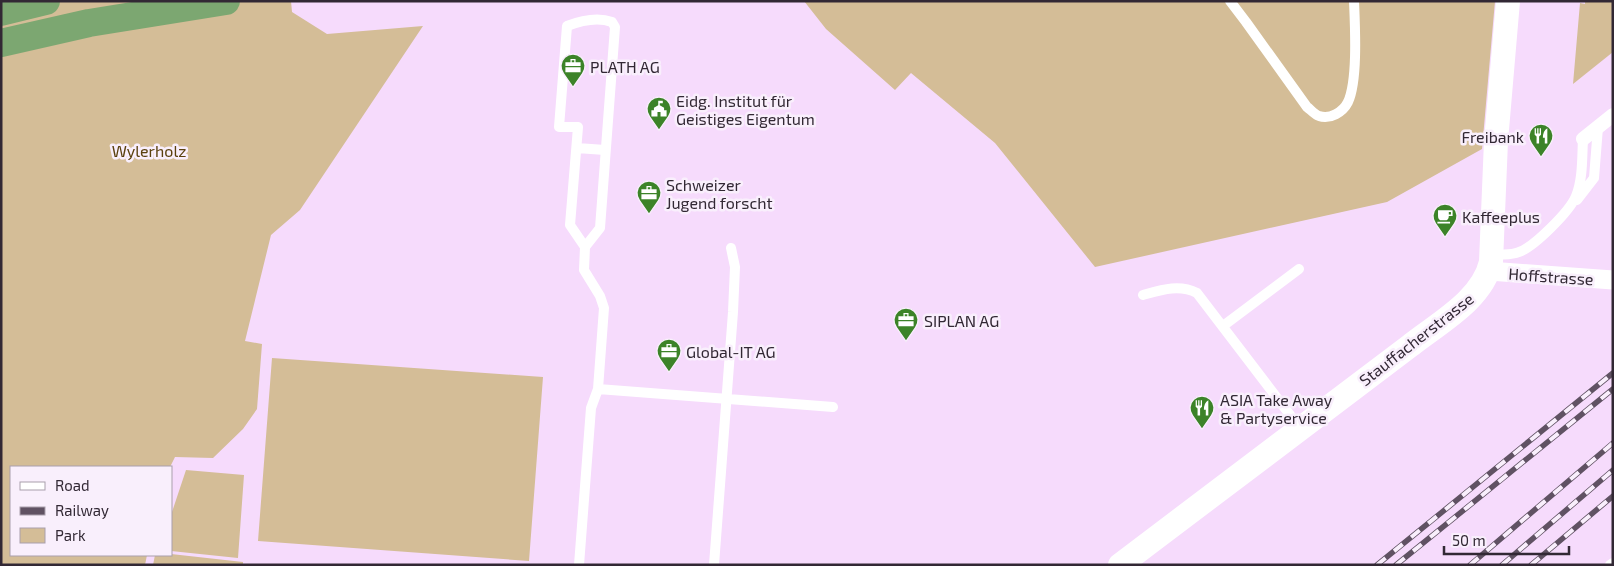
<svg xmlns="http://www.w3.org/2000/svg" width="1614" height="566" font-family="'Exo 2',sans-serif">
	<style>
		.green { fill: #d4bd97 }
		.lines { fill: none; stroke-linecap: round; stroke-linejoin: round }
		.service { stroke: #fff; stroke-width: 10 }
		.pedestrian { stroke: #fff; stroke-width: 14 }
		.minor { stroke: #fff; stroke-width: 19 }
		.tertiary { stroke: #fff; stroke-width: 24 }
		.motorway { stroke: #7ca771; stroke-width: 28 }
		.rail-casing { stroke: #605263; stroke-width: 5.5 }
		.rail { stroke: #f9effc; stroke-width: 4; stroke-dasharray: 11; stroke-linecap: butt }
		.labels { text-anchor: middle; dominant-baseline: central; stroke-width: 5; stroke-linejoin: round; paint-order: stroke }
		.poi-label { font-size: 16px; fill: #322834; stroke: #f9effc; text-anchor: start }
		.park-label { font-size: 16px; fill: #5a400d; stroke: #f9effc }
		.street-label { font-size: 16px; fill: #322834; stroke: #f9effc }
	</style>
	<rect width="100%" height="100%" fill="#f6dbfc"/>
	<path class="green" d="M 1,1 L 291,1 L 292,12 L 327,34 L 423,26 L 300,210 L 271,235 L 245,341 L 262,344 L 257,409 L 243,429 L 213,458 L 175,457 L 170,467 L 11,467 L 11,555 L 147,555 L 145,565 L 1,565 Z
		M 804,1 L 1495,1 L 1482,149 L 1387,202 L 1095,267 L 995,143 L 911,73 L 895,90 L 826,29 Z
		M 1585,1 L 1613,1 L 1613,52 L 1573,84 L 1580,3 L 1585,4 Z
		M 272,358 L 543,377 L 529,561 L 258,541 Z
		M 186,470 L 244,475 L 238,558 L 171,551 L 171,515 Z
		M 171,554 L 243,562 L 243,565 L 153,565 L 155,555 Z"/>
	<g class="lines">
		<path class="service" d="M 1230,1 L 1246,22 L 1307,107 C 1310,109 1315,115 1319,116 C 1330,120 1343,112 1348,102 C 1358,80 1355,26 1354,1
			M 577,148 L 605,150
			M 1577,200 L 1594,178 L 1598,127
			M 585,247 L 570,225 L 578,127 L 559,127 L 567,26 C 580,21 598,17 612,22 L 615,27 L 600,228 L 585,247 L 584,270 L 600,296 L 604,308 L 598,389 L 833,407
			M 1492,254 C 1500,254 1510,256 1519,252 C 1534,247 1570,211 1576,196 C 1583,179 1582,157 1583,139
			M 1143,295 C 1161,290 1179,284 1197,293 L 1300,428
			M 1223,326 L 1299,269
			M 579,565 L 591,408 L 598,389
			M 714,565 L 733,312 L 735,267 L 731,248
			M 1610,565 L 1613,563"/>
		<path class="pedestrian" d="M 1583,139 L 1613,115"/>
		<path class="minor" d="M 1489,271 L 1613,280"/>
		<path class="tertiary" d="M 1120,565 L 1411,345 C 1440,322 1482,300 1491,262 L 1496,141 L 1508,1"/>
		<path class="motorway" d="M 1,12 L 46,1
			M 1,43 L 89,23 L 226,1"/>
		<defs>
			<path id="rail" d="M 1377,565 L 1613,373
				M 1396,565 L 1613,389
				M 1470,565 L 1613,443
				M 1502,565 L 1613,470
				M 1531,565 L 1613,496"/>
		</defs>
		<use href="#rail" class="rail-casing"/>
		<use href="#rail" class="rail"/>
	</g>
	<defs>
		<symbol id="office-pin" viewBox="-11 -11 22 30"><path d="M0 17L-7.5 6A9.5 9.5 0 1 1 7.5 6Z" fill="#3c8328" stroke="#f9effc"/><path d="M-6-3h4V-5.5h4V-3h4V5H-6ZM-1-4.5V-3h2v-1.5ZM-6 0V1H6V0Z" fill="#fff"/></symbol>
		<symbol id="civic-pin" viewBox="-11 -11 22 30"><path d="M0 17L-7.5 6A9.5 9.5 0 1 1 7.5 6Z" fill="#3c8328" stroke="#f9effc"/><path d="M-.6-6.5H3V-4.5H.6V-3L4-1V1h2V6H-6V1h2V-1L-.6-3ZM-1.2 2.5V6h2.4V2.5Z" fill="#fff"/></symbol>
		<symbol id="restaurant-pin" viewBox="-11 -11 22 30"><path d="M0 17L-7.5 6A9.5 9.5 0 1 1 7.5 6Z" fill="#3c8328" stroke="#f9effc"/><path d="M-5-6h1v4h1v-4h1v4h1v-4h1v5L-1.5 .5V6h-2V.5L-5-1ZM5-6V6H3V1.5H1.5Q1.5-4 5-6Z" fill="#fff"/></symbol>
		<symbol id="cafe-pin" viewBox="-11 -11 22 30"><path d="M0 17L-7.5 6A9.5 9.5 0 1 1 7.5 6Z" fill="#3c8328" stroke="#f9effc"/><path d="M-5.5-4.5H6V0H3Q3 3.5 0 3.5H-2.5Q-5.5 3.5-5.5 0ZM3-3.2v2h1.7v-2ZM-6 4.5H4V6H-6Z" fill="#fff"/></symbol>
	</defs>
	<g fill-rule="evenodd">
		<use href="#office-pin" x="559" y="52" width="28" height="38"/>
		<use href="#civic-pin" x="645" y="95" width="28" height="38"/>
		<use href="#restaurant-pin" x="1527" y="122" width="28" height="38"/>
		<use href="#office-pin" x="635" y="179" width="28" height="38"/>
		<use href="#cafe-pin" x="1431" y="202" width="28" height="38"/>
		<use href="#office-pin" x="892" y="306" width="28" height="38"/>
		<use href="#office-pin" x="655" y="337" width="28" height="38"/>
		<use href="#restaurant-pin" x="1188" y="394" width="28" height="38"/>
	</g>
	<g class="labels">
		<g class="poi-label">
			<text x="590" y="66">PLATH AG</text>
			<text x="676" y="100">Eidg. Institut für<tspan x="676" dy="18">Geistiges Eigentum</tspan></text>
			<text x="1524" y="136" text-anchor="end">Freibank</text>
			<text x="666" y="184">Schweizer<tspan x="666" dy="18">Jugend forscht</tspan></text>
			<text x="1462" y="216">Kaffeeplus</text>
			<text x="924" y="320">SIPLAN AG</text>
			<text x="686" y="351">Global-IT AG</text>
			<text x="1220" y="399">ASIA Take Away<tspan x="1220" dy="18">&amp; Partyservice</tspan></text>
		</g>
		<g class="park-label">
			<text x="149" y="150">Wylerholz</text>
		</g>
		<g class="street-label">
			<text transform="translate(1551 276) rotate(4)">Hoffstrasse</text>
			<text transform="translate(1416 339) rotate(-38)">Stauffacherstrasse</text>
		</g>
	</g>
	<rect width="1614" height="566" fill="none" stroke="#322834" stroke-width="5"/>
	<rect x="10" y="466" width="162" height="90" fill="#f9effc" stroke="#a99fac"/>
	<rect x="20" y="482" width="25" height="8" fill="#ffffff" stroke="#a99fac"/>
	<text x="55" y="491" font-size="15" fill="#322834">Road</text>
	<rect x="20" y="507" width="25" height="8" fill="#605263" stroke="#a99fac"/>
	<text x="55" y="516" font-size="15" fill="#322834">Railway</text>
	<rect x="20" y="528" width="25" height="15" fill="#d4bd97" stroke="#a99fac"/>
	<text x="55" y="541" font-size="15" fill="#322834">Park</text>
	<path d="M1444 546v8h125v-8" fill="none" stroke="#322834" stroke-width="2.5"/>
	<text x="1452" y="546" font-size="15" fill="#322834" stroke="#f9effc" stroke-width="4" paint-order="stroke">50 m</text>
</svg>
